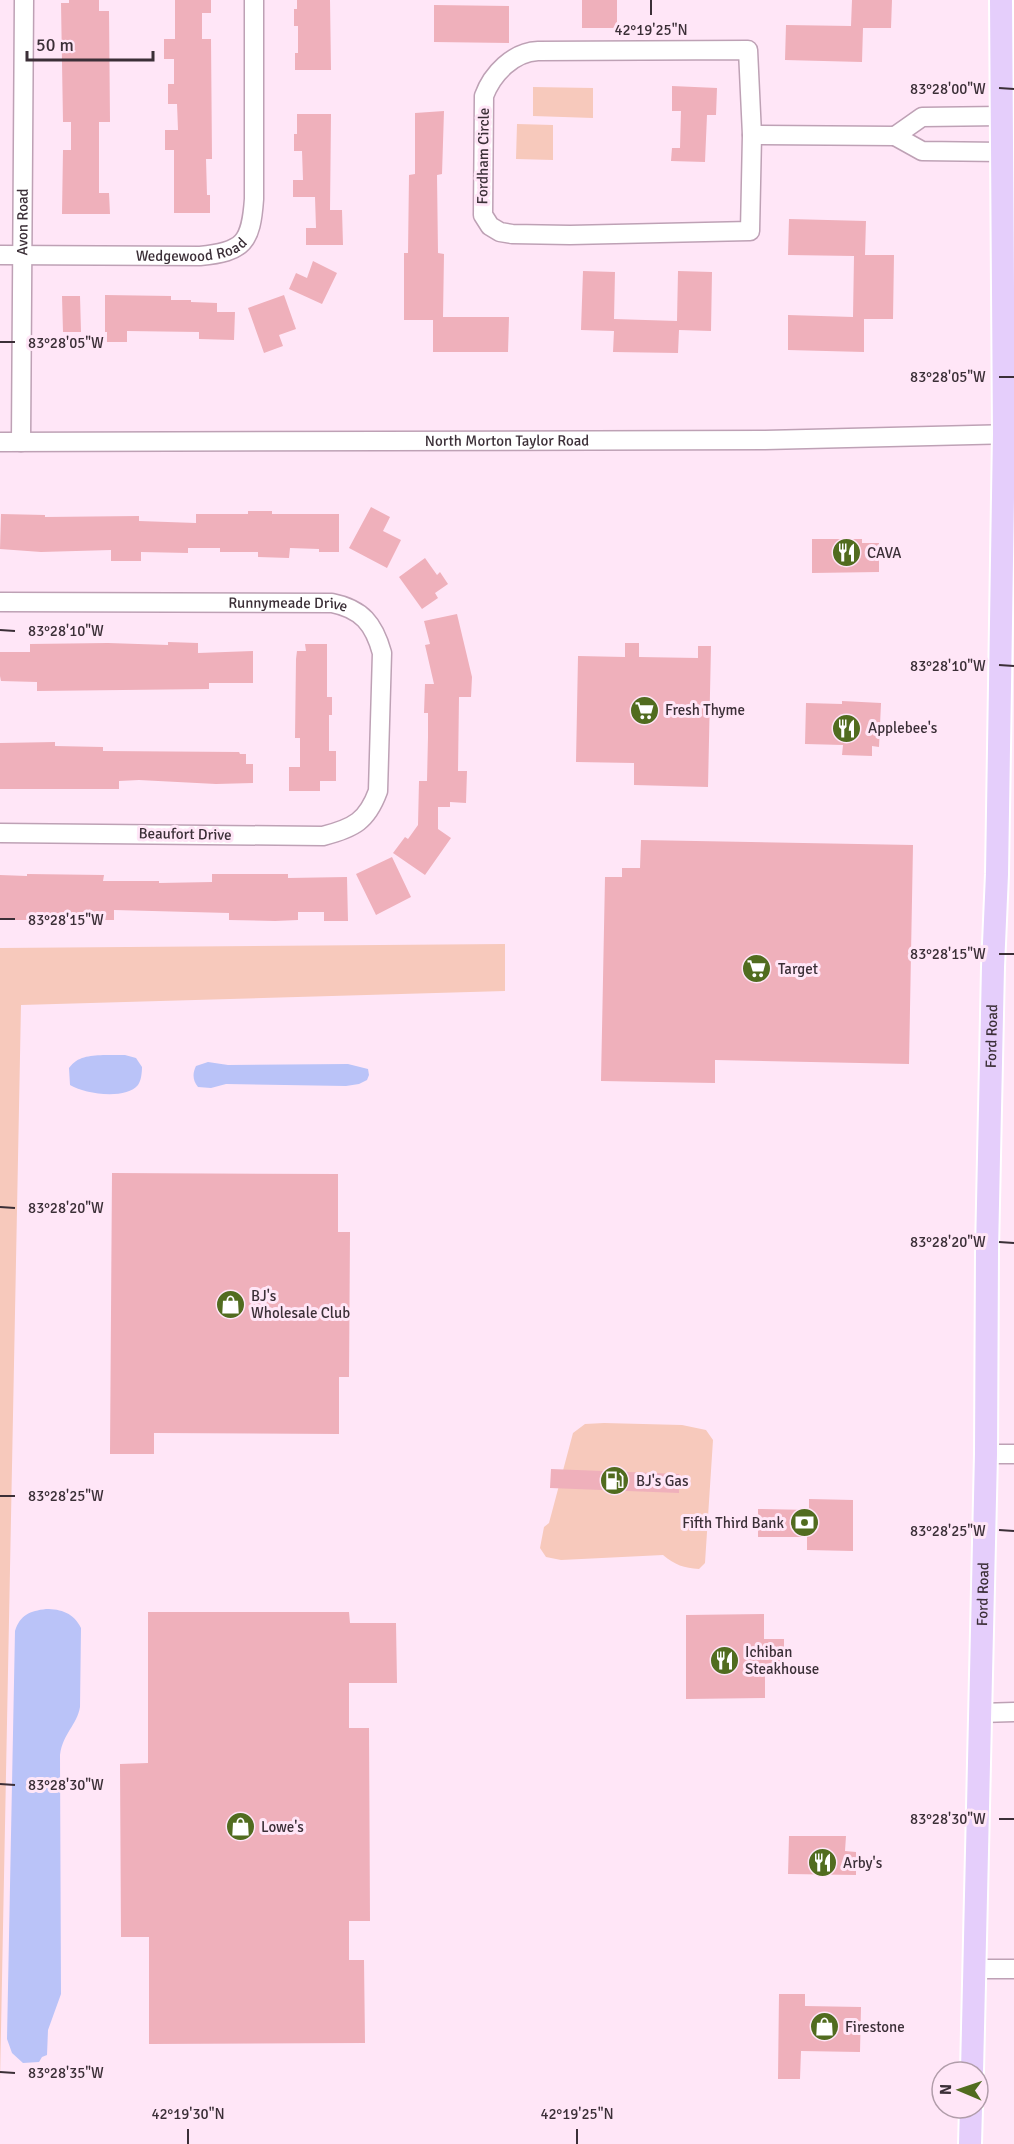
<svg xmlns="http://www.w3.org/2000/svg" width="1014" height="2144" font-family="Signika,sans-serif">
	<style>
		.green { fill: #f7c9bc }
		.water { fill: #bac3f8 }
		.building { fill: #efb0bb }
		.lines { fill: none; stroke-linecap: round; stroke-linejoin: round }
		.minor-casing { stroke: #bea1b5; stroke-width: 21 }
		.major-casing { stroke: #fff; stroke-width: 26 }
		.minor { stroke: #fff; stroke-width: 18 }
		.major { stroke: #e5cefb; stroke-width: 22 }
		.ticks { fill: none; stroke: #3b2f37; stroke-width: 2 }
		.labels { text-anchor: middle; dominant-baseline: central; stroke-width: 6; stroke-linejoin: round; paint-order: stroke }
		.street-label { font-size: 15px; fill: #3b2f37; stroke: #ffe6f7 }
		.poi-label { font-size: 15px; fill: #3b2f37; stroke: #ffe6f7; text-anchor: start }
		.ticks-label { font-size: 15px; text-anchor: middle; fill: #3b2f37; stroke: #ffe6f7; stroke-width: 6; stroke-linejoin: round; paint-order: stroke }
	</style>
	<rect width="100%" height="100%" fill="#ffe6f7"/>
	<path class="green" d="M 533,87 L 593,88 L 593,118 L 533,116 Z
		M 517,124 L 553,125 L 553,160 L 516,159 Z
		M 505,944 L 505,991 L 21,1005 L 0,2082 L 0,948 Z
		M 604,1423 L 682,1425 L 706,1430 L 713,1440 L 705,1563 L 699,1569 C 684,1568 675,1565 663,1555 L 561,1560 L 546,1557 L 540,1548 L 544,1527 L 549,1523 L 573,1433 L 585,1424 Z"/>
	<path class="water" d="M 103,1055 L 125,1055 L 136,1058 L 142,1067 C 142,1073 141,1081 138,1085 C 126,1100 84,1094 70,1085 L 69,1068 C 78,1056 89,1056 103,1055 Z
		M 208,1062 L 228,1065 L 348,1064 L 368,1069 L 369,1075 L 367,1080 L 359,1084 L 346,1086 L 226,1084 L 211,1088 L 198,1087 C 193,1081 192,1074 196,1066 Z
		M 46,1609 C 61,1609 74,1613 81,1628 L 80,1707 C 77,1725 63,1733 60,1755 L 61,1994 L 48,2030 L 47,2055 L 42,2057 L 39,2062 L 23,2063 L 12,2053 L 7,2039 L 15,1631 C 20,1615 30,1611 46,1609 Z"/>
	<path class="building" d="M 69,0 L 99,0 L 99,11 L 109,11 L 110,122 L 99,122 L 99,193 L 109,193 L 110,214 L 62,214 L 63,150 L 71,150 L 71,122 L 63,122 L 61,3 L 69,3 Z
		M 175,0 L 211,0 L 211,13 L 202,13 L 202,39 L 211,39 L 212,159 L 206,159 L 207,195 L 210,195 L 210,213 L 174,213 L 174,150 L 165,150 L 165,130 L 178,130 L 177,104 L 168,104 L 168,84 L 174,84 L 174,59 L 164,59 L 164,39 L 175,39 Z
		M 297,0 L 330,0 L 331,70 L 295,70 L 295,53 L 298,53 L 298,26 L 294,26 L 294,9 L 297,9 Z
		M 582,0 L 617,0 L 617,28 L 582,28 Z
		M 852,0 L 892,0 L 891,28 L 863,28 L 862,62 L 785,60 L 786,25 L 851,26 Z
		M 434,5 L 509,6 L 509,43 L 434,42 Z
		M 672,86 L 717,88 L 716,115 L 707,115 L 705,162 L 671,161 L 672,148 L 680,148 L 681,111 L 672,111 Z
		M 444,111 L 442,174 L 437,175 L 438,253 L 444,254 L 443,317 L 509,317 L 508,352 L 433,352 L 433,320 L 404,320 L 404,253 L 408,253 L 409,175 L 415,174 L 415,113 Z
		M 297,114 L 331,114 L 330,210 L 342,210 L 343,245 L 306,245 L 306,228 L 316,228 L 315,197 L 293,197 L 293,180 L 303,180 L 302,151 L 294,151 L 294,134 L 297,134 Z
		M 789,219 L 866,221 L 865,255 L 894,255 L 893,319 L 864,319 L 864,352 L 788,350 L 788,315 L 853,317 L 854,256 L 788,255 Z
		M 313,261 L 337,273 L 322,304 L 289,289 L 296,273 L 307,278 Z
		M 583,271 L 615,272 L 614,319 L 677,321 L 678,271 L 712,272 L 711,331 L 679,330 L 678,353 L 613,352 L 614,331 L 581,330 Z
		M 105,295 L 171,296 L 171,300 L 191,300 L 191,302 L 217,303 L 217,312 L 235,312 L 234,340 L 199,339 L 199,332 L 127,331 L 127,342 L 107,342 L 107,332 L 105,332 Z
		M 284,295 L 296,329 L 279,335 L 283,346 L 264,353 L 248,308 Z
		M 62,296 L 80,296 L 81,332 L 63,332 Z
		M 371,507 L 390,517 L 383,531 L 401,540 L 387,568 L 349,548 Z
		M 248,511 L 272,511 L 272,514 L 339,514 L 339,552 L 319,552 L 319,549 L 290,548 L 289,558 L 258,557 L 258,552 L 220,552 L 220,548 L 188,548 L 188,553 L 141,552 L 141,561 L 111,561 L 111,550 L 41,552 L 0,549 L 1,514 L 45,515 L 45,517 L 139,516 L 139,521 L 196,523 L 196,514 L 248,514 Z
		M 812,539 L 862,539 L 862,543 L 879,543 L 879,572 L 812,573 Z
		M 425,558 L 437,575 L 440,572 L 448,584 L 435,593 L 438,598 L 422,609 L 399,577 Z
		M 457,614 L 472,677 L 471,697 L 459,697 L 458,771 L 467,771 L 466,803 L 450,802 L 450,807 L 438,807 L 438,829 L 451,838 L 425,875 L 393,853 L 405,837 L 408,839 L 418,825 L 419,781 L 427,781 L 428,737 L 428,713 L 424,713 L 425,684 L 434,684 L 425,645 L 430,644 L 424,621 Z
		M 168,642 L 198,643 L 198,653 L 253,651 L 253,683 L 209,683 L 209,689 L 37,691 L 37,682 L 1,681 L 0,676 L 0,652 L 30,652 L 30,644 L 108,643 L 168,645 Z
		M 625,643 L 639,643 L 639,657 L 698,658 L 698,646 L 711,646 L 708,787 L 634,785 L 634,763 L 576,762 L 578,656 L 625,657 Z
		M 305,644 L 327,644 L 327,697 L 332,697 L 332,715 L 329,715 L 329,751 L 336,751 L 336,781 L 320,781 L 320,791 L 289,791 L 289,767 L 300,767 L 300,738 L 295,738 L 296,659 L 297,651 L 306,651 Z
		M 842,701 L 881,703 L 879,747 L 872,746 L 872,756 L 842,755 L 843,745 L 805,744 L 806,703 L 842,704 Z
		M 55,742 L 55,746 L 103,747 L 103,751 L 239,752 L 240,754 L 246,754 L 246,764 L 253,764 L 253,783 L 216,784 L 139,780 L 119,781 L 119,789 L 0,789 L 0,743 Z
		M 641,840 L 913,845 L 909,1064 L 715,1060 L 715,1083 L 601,1081 L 605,877 L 622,877 L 622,868 L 640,868 Z
		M 392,857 L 411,897 L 376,915 L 356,874 Z
		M 27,874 L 104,875 L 103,881 L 159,881 L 159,883 L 212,882 L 212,874 L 288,874 L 288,878 L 347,877 L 348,921 L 324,921 L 324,912 L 298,912 L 298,920 L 275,921 L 229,920 L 229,913 L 114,910 L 114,920 L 0,920 L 0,875 L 27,876 Z
		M 112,1173 L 338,1174 L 338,1232 L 350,1232 L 349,1377 L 339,1377 L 339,1434 L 154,1433 L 154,1454 L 110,1454 Z
		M 551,1469 L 679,1474 L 679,1493 L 550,1488 Z
		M 809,1499 L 853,1500 L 853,1551 L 807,1550 L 807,1537 L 758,1537 L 758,1509 L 809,1510 Z
		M 148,1612 L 349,1612 L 350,1623 L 396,1623 L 397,1683 L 349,1683 L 349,1728 L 369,1728 L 370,1921 L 349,1921 L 349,1960 L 364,1960 L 365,2043 L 149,2044 L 149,1937 L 121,1937 L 120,1764 L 148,1763 Z
		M 764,1614 L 764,1639 L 784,1639 L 784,1665 L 765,1665 L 765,1698 L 686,1699 L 686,1615 Z
		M 789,1836 L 846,1836 L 845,1851 L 856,1852 L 856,1875 L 788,1874 Z
		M 779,1994 L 805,1994 L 805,2006 L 861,2007 L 860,2052 L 801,2051 L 800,2079 L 778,2079 Z"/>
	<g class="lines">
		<defs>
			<g id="minor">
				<path d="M 748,50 L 752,135 L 750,231 L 570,235 L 512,234 L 500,232 L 490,226 L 483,215 L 484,96 C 492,74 513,52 538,51 Z"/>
				<path d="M 1002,116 L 922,117 L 895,136 L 922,151 L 1002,152"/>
				<path d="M 752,135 L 895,136"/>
				<path id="s1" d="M 0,255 L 200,256 C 244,252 251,242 254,199 L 254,0"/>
				<path id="s2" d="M 0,442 L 765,440 L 1014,434"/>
				<path id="s3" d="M 21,442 L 24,0"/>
				<path id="s4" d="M 0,602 L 332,603 C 362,609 374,624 382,653 L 378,791 C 367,821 354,828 323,836 L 0,833"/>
				<path d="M 986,1454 L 1014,1454"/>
				<path d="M 980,1713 L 1014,1712"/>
				<path d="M 975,1969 L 1014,1969"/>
			</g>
			<g id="major">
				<path id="s5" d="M 972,2072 L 986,1454 L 987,1251 L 993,967 L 997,874 L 1004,434 L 1001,0"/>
				<path d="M 970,2144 L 971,2108"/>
			</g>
		</defs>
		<use href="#minor" class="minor-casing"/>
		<use href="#major" class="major-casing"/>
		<use href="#minor" class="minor"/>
		<use href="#major" class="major"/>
	</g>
	<path class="ticks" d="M 651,15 L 651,0M 999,88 L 1014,89M 0,342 L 15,342M 999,377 L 1014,377M 0,630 L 15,631M 999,665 L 1014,666M 0,919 L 15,919M 999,954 L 1014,954M 0,1207 L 15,1208M 999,1242 L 1014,1243M 0,1496 L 15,1496M 999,1530 L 1014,1531M 0,1784 L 15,1785M 999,1819 L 1014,1819M 0,2072 L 15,2073M 188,2144 L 188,2129M 577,2144 L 577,2129"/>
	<defs>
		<symbol id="restaurant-disc" viewBox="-11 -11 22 22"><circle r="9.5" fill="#516c1f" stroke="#ffe6f7"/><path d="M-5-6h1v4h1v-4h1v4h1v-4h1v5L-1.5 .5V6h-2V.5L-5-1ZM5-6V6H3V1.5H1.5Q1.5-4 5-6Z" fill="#fff"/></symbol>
		<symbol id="supermarket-disc" viewBox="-11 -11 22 22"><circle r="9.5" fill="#516c1f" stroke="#ffe6f7"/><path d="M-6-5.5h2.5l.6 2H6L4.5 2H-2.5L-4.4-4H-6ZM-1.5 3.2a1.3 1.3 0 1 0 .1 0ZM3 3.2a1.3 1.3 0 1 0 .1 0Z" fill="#fff"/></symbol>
		<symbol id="shop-disc" viewBox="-11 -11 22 22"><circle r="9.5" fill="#516c1f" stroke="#ffe6f7"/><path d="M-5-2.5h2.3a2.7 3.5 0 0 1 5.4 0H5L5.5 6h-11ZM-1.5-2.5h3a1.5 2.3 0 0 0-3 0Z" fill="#fff"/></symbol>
		<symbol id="fuel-disc" viewBox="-11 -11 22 22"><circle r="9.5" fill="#516c1f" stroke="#ffe6f7"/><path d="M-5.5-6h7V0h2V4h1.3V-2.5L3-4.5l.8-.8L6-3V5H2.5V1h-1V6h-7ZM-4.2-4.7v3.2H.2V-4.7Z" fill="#fff"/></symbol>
		<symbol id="bank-disc" viewBox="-11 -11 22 22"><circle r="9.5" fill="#516c1f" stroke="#ffe6f7"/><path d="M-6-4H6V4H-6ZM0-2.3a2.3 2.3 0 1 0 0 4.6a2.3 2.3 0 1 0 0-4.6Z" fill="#fff"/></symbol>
	</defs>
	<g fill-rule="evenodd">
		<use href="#restaurant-disc" x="830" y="536" width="33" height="33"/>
		<use href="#supermarket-disc" x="628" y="694" width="33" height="33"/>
		<use href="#restaurant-disc" x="830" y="712" width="33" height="33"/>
		<use href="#supermarket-disc" x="740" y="952" width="33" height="33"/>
		<use href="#shop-disc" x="214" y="1288" width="33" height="33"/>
		<use href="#fuel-disc" x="598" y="1464" width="33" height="33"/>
		<use href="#bank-disc" x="788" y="1506" width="33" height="33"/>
		<use href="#restaurant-disc" x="708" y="1644" width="33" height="33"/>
		<use href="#shop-disc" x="224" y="1810" width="33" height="33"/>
		<use href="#restaurant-disc" x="806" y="1846" width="33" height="33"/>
		<use href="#shop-disc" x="808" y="2010" width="33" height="33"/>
	</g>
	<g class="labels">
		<g class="street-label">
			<text transform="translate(483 156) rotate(-89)">Fordham Circle</text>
			<text stroke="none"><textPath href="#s3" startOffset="220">Avon Road</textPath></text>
			<text stroke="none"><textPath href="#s1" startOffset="192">Wedgewood Road</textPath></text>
			<text stroke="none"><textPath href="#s2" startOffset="507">North Morton Taylor Road</textPath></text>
			<text stroke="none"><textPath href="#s4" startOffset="288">Runnymeade Drive</textPath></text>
			<text transform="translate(185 834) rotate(1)">Beaufort Drive</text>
			<text stroke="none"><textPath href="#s5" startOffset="1036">Ford Road</textPath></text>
			<text stroke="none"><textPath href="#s5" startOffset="478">Ford Road</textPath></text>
		</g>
		<g class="poi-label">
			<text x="867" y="553">CAVA</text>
			<text x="665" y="710">Fresh Thyme</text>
			<text x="868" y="728">Applebee's</text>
			<text x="778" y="969">Target</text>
			<text x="251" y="1296">BJ's<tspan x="251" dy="17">Wholesale Club</tspan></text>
			<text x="636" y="1481">BJ's Gas</text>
			<text x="784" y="1523" text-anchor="end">Fifth Third Bank</text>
			<text x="745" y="1652">Ichiban<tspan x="745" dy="17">Steakhouse</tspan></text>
			<text x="261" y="1827">Lowe's</text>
			<text x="843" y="1863">Arby's</text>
			<text x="845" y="2027">Firestone</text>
		</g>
	</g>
	<g class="ticks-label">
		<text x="651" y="35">42°19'25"N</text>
		<text x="948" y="94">83°28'00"W</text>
		<text x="66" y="348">83°28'05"W</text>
		<text x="948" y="382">83°28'05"W</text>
		<text x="66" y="636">83°28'10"W</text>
		<text x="948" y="671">83°28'10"W</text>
		<text x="66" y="925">83°28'15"W</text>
		<text x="948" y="959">83°28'15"W</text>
		<text x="66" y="1213">83°28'20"W</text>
		<text x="948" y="1247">83°28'20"W</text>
		<text x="66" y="1501">83°28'25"W</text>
		<text x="948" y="1536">83°28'25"W</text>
		<text x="66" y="1790">83°28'30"W</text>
		<text x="948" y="1824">83°28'30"W</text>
		<text x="66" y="2078">83°28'35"W</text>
		<text x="188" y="2119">42°19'30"N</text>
		<text x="577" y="2119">42°19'25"N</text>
	</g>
	<g transform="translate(960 2090) rotate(272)"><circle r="28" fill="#ffe6f7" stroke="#b19daa" stroke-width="1.5"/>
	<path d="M0-4.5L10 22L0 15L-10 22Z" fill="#516c1f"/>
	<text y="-9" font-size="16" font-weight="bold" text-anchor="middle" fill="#3b2f37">N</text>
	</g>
	<path d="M27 51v9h126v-9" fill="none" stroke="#3b2f37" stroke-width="3"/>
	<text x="36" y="51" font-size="18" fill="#3b2f37" stroke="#ffe6f7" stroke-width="4.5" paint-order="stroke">50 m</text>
</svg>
